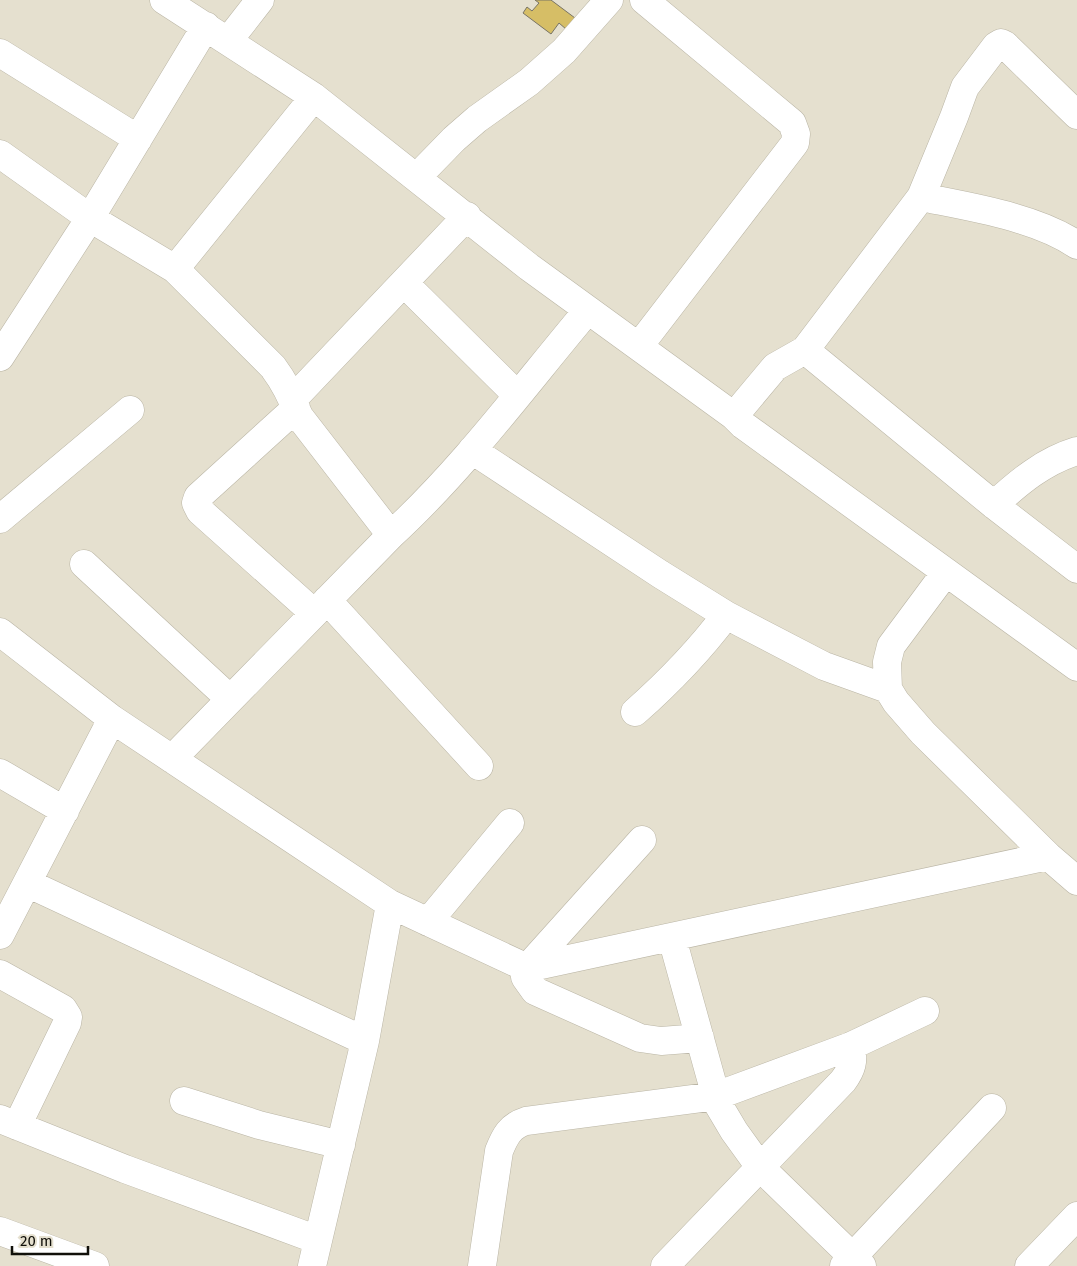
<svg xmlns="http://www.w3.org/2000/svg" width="1077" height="1266" font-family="'Fira Sans',sans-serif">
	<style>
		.building { fill: #d6be66; stroke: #787465 }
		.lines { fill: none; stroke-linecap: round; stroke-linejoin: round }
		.minor-casing { stroke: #bab5a5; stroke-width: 29 }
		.minor { stroke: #fff; stroke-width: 28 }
	</style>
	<rect width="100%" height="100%" fill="#e5e0cf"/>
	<path class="building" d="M 535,0 L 551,0 L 583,24 L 574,36 L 559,23 L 551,34 L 523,13 L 527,7 L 532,11 L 539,3 Z"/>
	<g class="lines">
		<defs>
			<path id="minor" d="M 164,0 L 314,97 L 529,267 L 734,416 L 743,425 L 1077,667
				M 228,41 L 260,0
				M 0,53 L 138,139
				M 0,154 L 90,218 L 175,269 L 273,367 C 285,383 292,397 299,416 L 391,535
				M 417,177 L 454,139 L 477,119 L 529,82 L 564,51 L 609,0
				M 921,197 C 970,207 1036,217 1077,245
				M 175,269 L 314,97
				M 404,283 L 517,395
				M 639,346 L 795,143 L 796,134 L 792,123 L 644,0
				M 805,350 L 994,505 L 1077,569
				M 0,357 L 90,218 L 206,26
				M 293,399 L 467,216
				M 296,408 L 198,497 L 196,503 L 200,511 L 314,613
				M 734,416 L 775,367 L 805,350 L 921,197 L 954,117 L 965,87 L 996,46 L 1001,43 L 1005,45 L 1077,115
				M 472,450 L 660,574 L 726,615 L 824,666 L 888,689
				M 994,505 C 1019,482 1044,461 1077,451
				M 0,519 L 130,410
				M 84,564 L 230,699
				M 946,572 L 891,646 L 887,662 L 888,689 L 896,702 L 923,733 L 1048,856
				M 327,600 L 479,766
				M 0,632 L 112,719 L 390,904 L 527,968 L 1048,856 L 1077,881
				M 635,712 C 669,682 699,651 726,615
				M 172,759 L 391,535 C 464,468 524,386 588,310
				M 0,773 L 65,811
				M 642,840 L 527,968 L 525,977 L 535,991 L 640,1038 L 661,1041 L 700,1038
				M 27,883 L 365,1041
				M 428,922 L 510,823
				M 0,935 L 112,719
				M 672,938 L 718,1104 L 734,1131 L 760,1167 L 862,1266
				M 0,974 L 63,1009 L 68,1017 L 67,1023 L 17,1126
				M 184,1101 L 259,1125 L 341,1145
				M 0,1119 L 125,1169 L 318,1240
				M 0,1231 L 95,1266
				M 312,1266 L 365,1041 L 390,904
				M 482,1266 L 499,1151 C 505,1136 510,1126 526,1121 L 716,1096 L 851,1046 L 925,1011
				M 665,1266 L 843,1081 C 852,1069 854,1061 851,1046
				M 844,1266 L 992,1108
				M 1029,1266 L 1077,1216"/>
		</defs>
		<use href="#minor" class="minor-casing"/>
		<use href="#minor" class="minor"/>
	</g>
	<path d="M12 1246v8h76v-8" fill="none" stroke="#11100a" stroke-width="2.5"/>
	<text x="20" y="1246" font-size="15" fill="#11100a" stroke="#e5e0cf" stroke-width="4" paint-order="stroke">20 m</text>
</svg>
